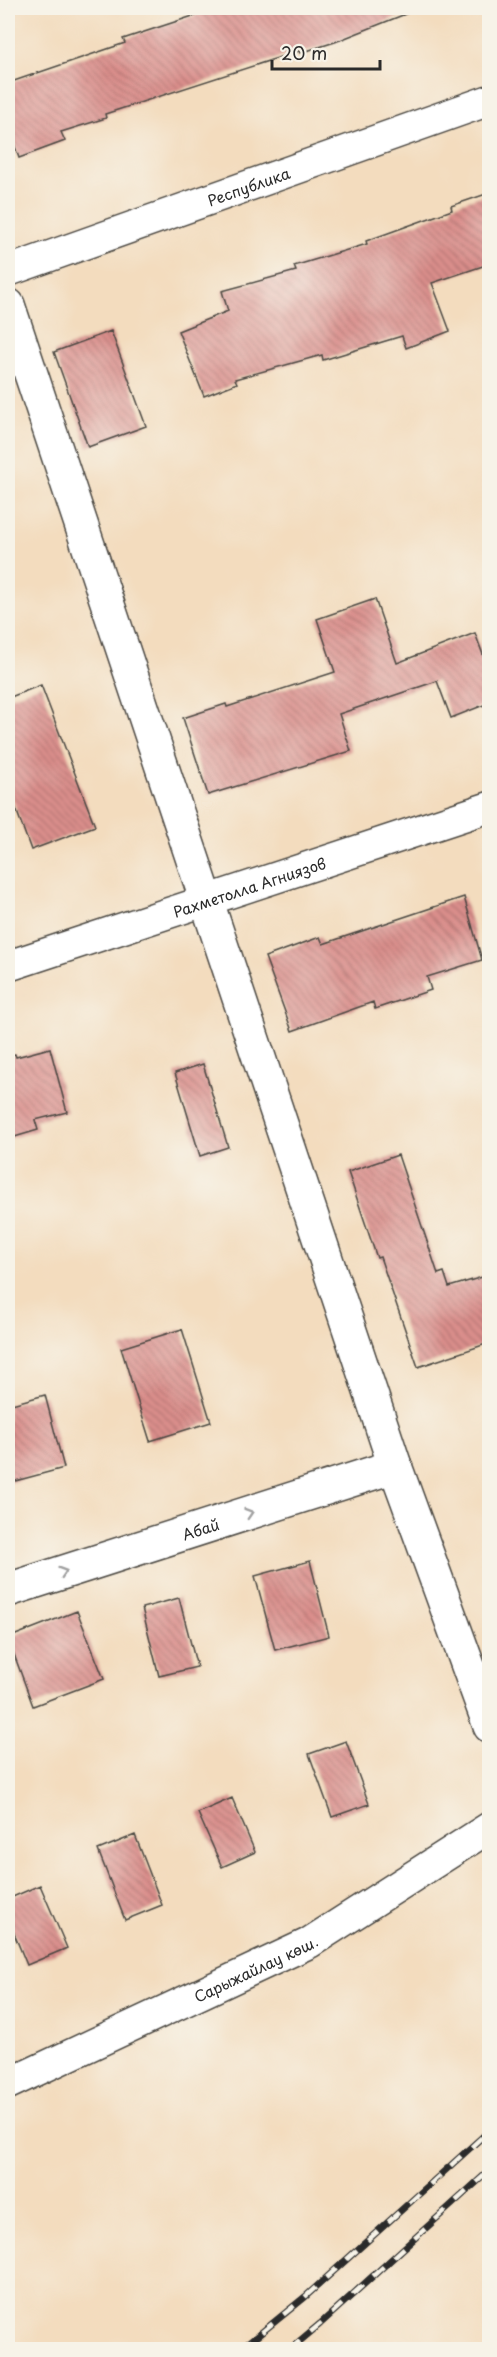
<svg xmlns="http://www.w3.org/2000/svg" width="497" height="2357" font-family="'Playpen Sans',sans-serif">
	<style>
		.building { fill: url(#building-back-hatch) }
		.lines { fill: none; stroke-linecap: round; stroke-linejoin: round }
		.street-casing { stroke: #494641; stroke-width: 33 }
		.secondary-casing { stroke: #494641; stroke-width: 36 }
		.street { stroke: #fff; stroke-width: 30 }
		.secondary { stroke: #fff; stroke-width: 33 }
		.rail-casing { stroke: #2b2b2b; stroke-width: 7 }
		.rail { stroke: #f7f3e8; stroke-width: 4.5; stroke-dasharray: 14; stroke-linecap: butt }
		.oneway { stroke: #a0a0a0 }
		.labels { text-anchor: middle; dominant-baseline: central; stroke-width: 6; stroke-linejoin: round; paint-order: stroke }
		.street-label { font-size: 15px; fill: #2b2b2b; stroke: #f7f3e8 }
	</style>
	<defs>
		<pattern id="building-back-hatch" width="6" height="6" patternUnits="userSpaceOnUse" patternTransform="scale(1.5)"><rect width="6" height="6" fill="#da8e8b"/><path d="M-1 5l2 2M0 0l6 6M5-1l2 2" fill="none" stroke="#b17472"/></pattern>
	</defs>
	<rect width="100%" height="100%" fill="#f7f3e8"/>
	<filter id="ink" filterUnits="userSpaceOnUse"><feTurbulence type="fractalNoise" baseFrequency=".0167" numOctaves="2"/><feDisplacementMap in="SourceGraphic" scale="12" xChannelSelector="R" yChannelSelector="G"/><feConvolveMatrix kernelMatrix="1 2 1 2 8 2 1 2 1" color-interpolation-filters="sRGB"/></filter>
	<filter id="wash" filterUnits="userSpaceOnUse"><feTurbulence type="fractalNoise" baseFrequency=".008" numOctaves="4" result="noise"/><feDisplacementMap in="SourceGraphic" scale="24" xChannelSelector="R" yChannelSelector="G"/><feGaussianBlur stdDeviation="1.35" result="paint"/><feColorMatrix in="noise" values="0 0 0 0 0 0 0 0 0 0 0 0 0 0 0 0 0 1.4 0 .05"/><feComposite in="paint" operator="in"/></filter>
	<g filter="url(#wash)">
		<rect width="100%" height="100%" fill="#f3dcbe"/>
		<g id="blocks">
			<path class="building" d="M 200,8 L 418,9 L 335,42 L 300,53 L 299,51 L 105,114 L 106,118 L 61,132 L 65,141 L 19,158 L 8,127 L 8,83 L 125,43 L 123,39 L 202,13 Z
				M 489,193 L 489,264 L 432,283 L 450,331 L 406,348 L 402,336 L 323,360 L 322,355 L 235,379 L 237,383 L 204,396 L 178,331 L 228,311 L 222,291 L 296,271 L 294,266 L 367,244 L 366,241 L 452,210 L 451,206 Z
				M 111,331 L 146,426 L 88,447 L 54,352 Z
				M 375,599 L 397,663 L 475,633 L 489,671 L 489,703 L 451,718 L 437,681 L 339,714 L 351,751 L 208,795 L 183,718 L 226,704 L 227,707 L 335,672 L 317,619 Z
				M 41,685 L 95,826 L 31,850 L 8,787 L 8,698 Z
				M 464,897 L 482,960 L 427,977 L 431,990 L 375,1009 L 373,1002 L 292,1031 L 265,957 L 320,937 L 323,944 Z
				M 50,1048 L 67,1112 L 35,1120 L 38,1130 L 8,1139 L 8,1055 L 15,1054 L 16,1057 Z
				M 203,1064 L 228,1147 L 200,1156 L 175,1073 Z
				M 398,1155 L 438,1274 L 444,1272 L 449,1287 L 489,1275 L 489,1343 L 418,1367 L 380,1257 L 377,1258 L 348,1172 Z
				M 182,1329 L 211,1422 L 150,1441 L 121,1348 Z
				M 45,1395 L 64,1468 L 8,1483 L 8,1405 Z
				M 310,1561 L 329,1636 L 275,1650 L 255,1576 Z
				M 179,1598 L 197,1667 L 159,1676 L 142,1608 Z
				M 77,1611 L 104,1679 L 33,1706 L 8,1638 Z
				M 346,1741 L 369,1804 L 332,1817 L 309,1754 Z
				M 232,1798 L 255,1852 L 222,1867 L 198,1813 Z
				M 135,1835 L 162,1905 L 125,1920 L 98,1850 Z
				M 40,1885 L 67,1948 L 27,1965 L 8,1919 L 8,1899 Z"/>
		</g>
	</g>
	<g filter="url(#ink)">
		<use href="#blocks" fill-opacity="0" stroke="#494641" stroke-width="1.5"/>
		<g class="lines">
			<defs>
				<g id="street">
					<path id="s1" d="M 8,271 L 490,100"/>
					<path id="s2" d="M 8,966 L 490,807"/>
					<path id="s3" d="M 8,2084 L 309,1943 L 490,1827"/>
				</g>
				<g id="secondary">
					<path d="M 8,305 L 395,1466 L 490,1726"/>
					<path id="s4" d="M 8,1590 L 395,1466"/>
				</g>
			</defs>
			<use href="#street" class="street-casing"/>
			<use href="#secondary" class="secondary-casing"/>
			<use href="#street" class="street"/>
			<use href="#secondary" class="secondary"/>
			<defs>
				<path id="rail" d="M 240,2350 L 305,2297 L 490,2130
					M 289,2350 L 320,2324 L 490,2170"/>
			</defs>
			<use href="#rail" class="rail-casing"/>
			<use href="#rail" class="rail"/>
		</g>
		<defs><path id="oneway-chevron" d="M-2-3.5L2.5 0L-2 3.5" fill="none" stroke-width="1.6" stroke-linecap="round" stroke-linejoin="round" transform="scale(1.5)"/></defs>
		<g class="oneway">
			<use href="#oneway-chevron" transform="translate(249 1513) rotate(-18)"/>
			<use href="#oneway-chevron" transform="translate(63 1572) rotate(-18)"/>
		</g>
	</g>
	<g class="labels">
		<g class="street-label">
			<text stroke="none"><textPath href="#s1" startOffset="255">Республика</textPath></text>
			<text stroke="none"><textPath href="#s2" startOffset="254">Рахметолла Агниязов</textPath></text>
			<text stroke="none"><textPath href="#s4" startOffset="202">Абай</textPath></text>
			<text stroke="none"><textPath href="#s3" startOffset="273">Сарыжайлау көш.</textPath></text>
		</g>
	</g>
	<rect width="497" height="2357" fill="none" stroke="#f7f3e8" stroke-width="30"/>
	<path d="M272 60v9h108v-9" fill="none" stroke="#2b2b2b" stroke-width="3"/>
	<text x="281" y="60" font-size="18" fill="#2b2b2b" stroke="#f7f3e8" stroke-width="4.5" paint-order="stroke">20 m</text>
</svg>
